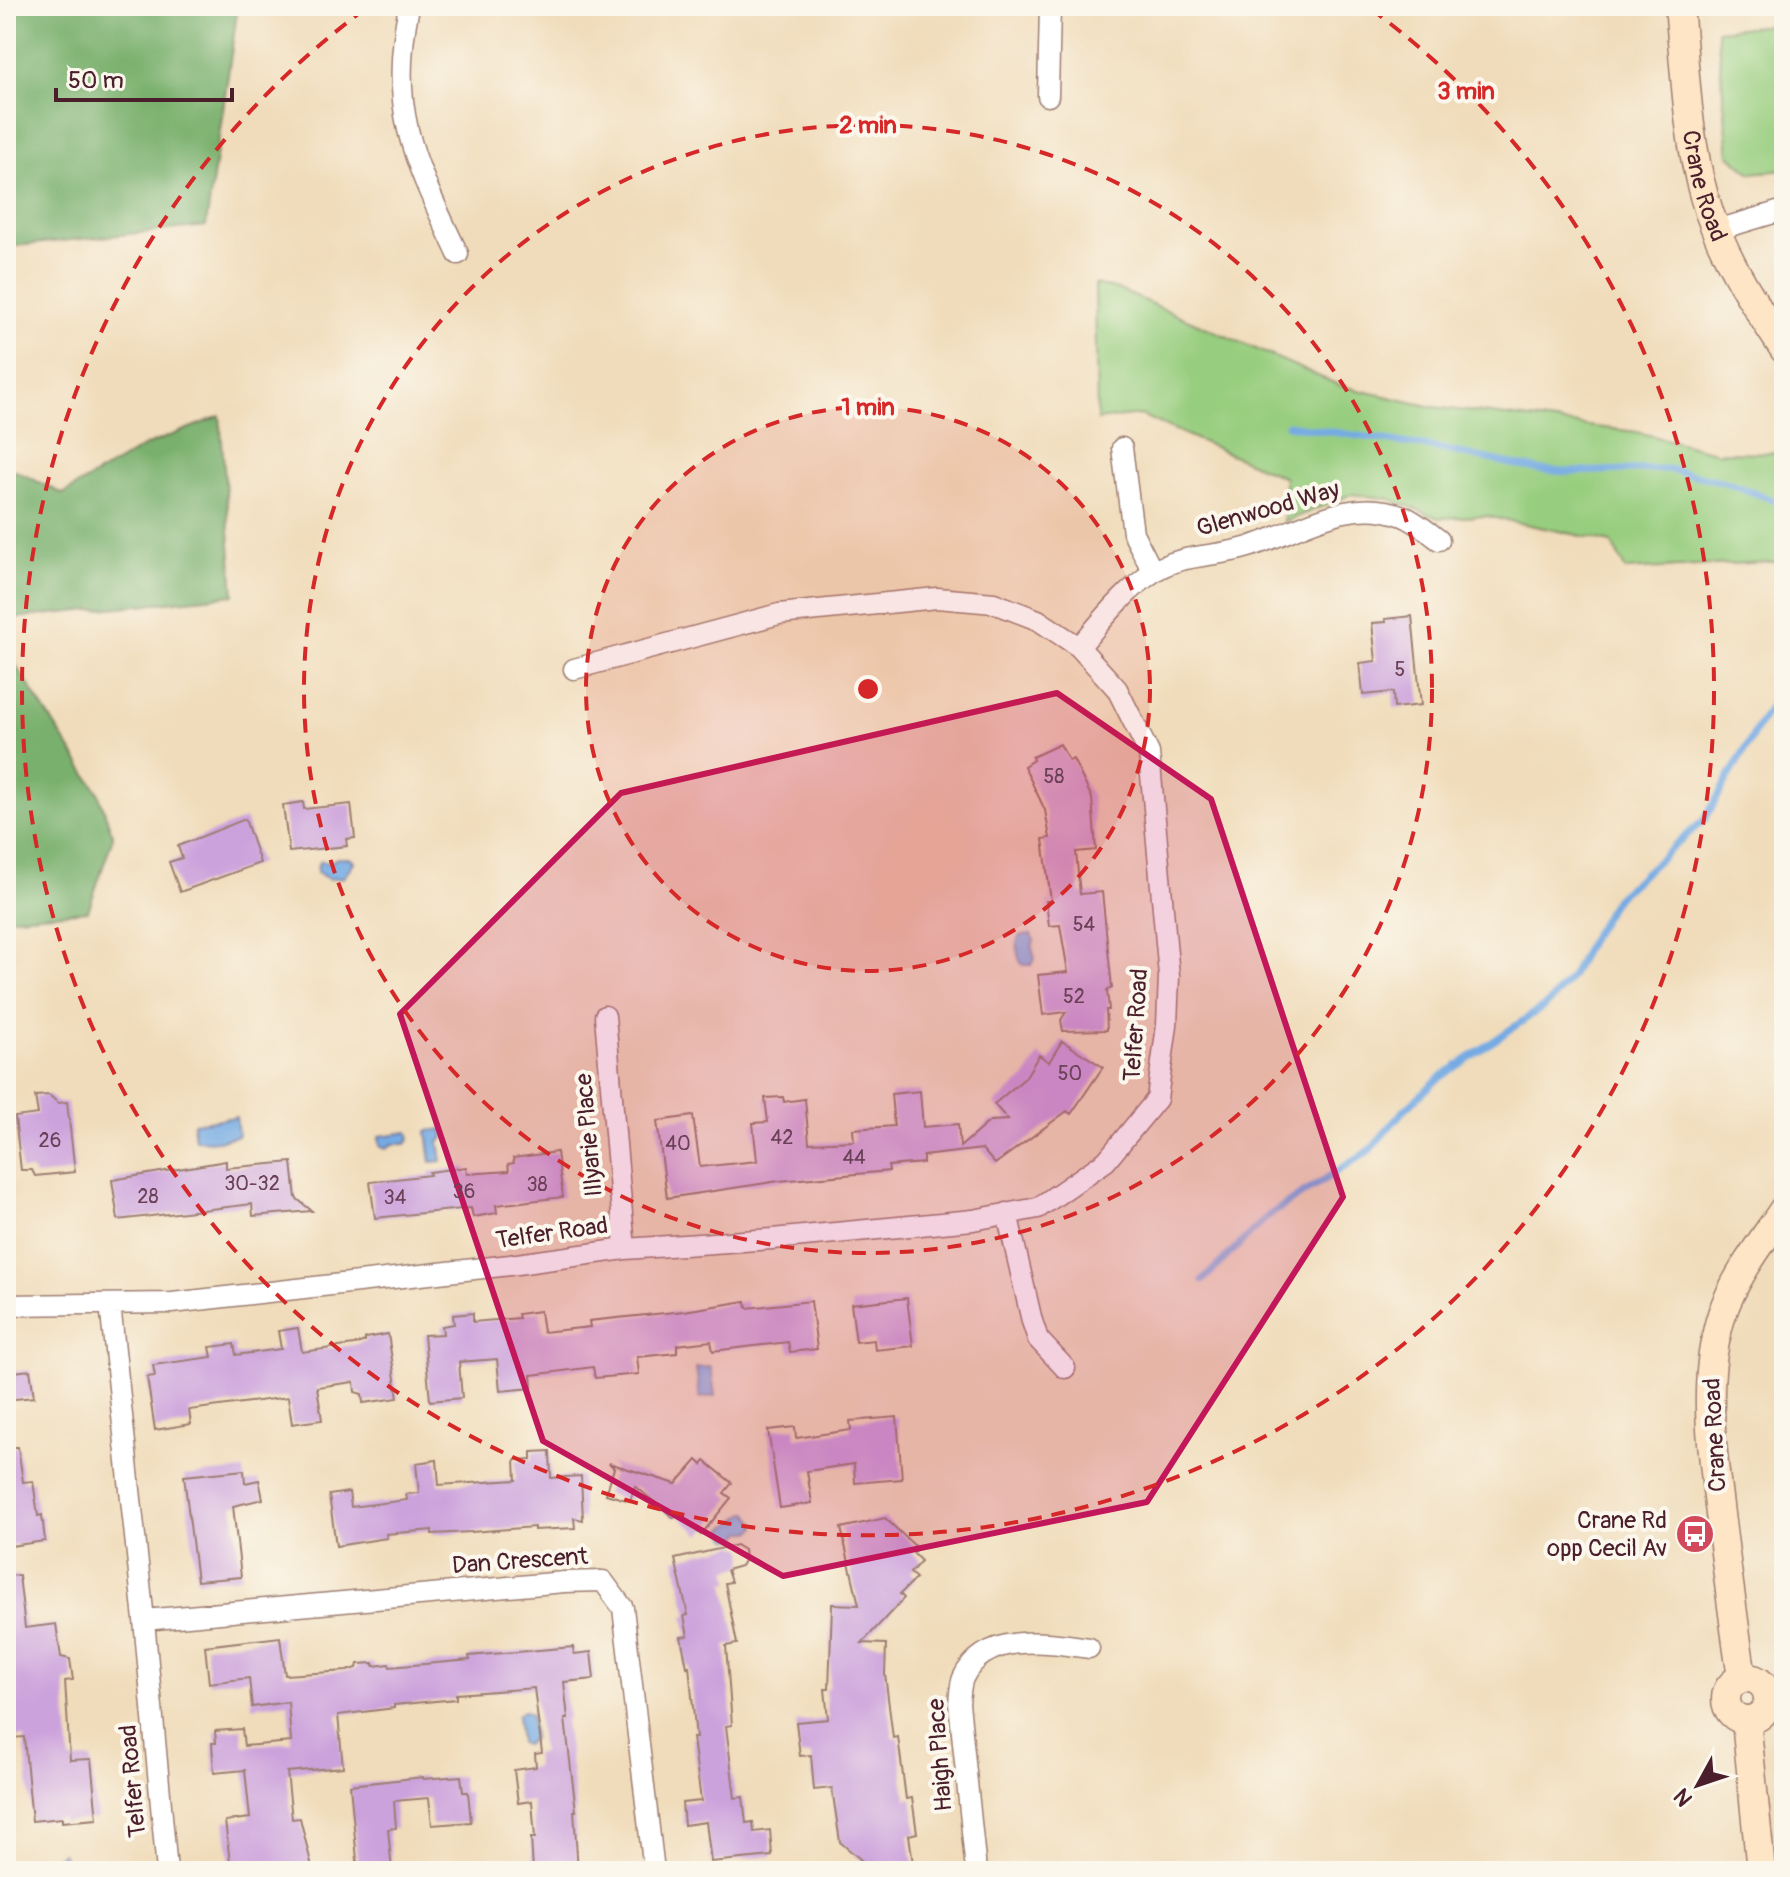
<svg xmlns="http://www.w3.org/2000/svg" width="1790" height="1877" font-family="Pangolin,sans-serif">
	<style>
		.green { fill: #97cd7e; stroke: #707654; stroke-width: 2 }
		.forest { fill: #79b06d; stroke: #62684c; stroke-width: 2 }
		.water { fill: #75aae3; stroke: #606487; stroke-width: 2 }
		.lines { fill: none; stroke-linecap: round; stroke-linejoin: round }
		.stream { stroke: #75aae3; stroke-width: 7 }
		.building { fill: #cca2dc }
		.street-casing { stroke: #9d7e72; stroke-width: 23 }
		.secondary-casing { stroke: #9d7e72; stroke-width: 31 }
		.street { stroke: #fff; stroke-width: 20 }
		.secondary { stroke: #fee5c5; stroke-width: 28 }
		.marked { fill: #c2185b; fill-opacity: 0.2; stroke: #c2185b; stroke-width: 6; stroke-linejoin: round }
		.ring { fill: none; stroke: #d62828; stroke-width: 4; stroke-dasharray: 14 10 }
		.labels { text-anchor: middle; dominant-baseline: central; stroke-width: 8; stroke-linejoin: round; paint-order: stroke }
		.number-label { font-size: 20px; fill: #6a4057 }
		.street-label { font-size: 24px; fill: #4a1f2b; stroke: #fbf7ec }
		.poi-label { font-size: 24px; fill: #4a1f2b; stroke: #fbf7ec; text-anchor: end }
		.centre { fill: #d62828; stroke: #fbf7ec; stroke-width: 4 }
		.ring-label { font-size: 24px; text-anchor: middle; font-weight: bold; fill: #d62828; stroke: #fbf7ec; stroke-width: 8; stroke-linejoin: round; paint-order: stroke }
	</style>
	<rect width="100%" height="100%" fill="#fbf7ec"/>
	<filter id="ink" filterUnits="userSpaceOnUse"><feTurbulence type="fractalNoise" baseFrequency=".0125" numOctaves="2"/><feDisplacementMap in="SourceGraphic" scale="16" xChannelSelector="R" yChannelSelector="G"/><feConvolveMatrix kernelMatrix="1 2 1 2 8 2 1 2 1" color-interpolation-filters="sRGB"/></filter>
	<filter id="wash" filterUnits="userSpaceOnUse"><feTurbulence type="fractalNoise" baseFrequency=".006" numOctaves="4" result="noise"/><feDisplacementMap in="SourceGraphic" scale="32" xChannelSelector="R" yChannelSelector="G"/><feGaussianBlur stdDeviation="1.8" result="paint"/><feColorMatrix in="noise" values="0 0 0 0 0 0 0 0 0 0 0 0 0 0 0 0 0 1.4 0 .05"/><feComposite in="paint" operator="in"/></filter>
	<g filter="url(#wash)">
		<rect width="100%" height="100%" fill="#f0dcba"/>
		<path class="green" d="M 1784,24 L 1784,170 L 1751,173 L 1729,155 L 1717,30 Z
			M 1095,284 L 1122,291 L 1341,386 L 1433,407 L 1637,432 L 1715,452 L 1784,453 L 1784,561 L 1626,570 L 1611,542 L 1486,516 L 1439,518 L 1390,499 L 1352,494 L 1284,522 L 1285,478 L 1141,415 L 1097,420 Z"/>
		<path class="forest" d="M 6,6 L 238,6 L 206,226 L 6,247 Z
			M 220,416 L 234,595 L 6,619 L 6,466 L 63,494 L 145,446 Z
			M 6,650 L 98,792 L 113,837 L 88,911 L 6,918 Z"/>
		<path class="water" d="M 337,858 L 350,858 L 354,862 L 344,877 L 329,879 L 317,873 L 318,864 L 321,861 L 329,863 Z
			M 1031,934 L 1034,940 L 1032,948 L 1035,959 L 1031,965 L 1023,965 C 1017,959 1015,942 1020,936 Z
			M 236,1117 L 238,1135 L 218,1141 L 195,1140 L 193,1123 Z
			M 443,1129 L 444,1138 L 439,1142 L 442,1161 L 431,1162 L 427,1131 Z
			M 408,1132 L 410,1138 L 406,1144 L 392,1144 L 387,1148 L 380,1146 L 379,1136 Z
			M 711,1367 L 715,1396 L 700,1398 L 696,1368 Z
			M 748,1512 L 756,1523 L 756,1527 L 751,1532 L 743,1532 L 735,1539 L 728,1539 L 723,1529 Z
			M 523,1711 L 531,1715 L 533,1738 L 525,1745 L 520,1743 L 517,1716 Z
			M 62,1853 L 73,1871 L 50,1871 L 49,1864 Z"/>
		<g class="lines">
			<path class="stream" d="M 1288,425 L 1436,448 L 1540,470 L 1567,472 L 1668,469 L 1725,482 L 1784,504
				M 1203,1280 L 1268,1216 L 1370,1150 L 1403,1111 L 1438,1079 L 1549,1003 L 1571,977 L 1590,940 L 1616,898 L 1705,819 L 1764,716 L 1784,688"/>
		</g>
		<g id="blocks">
			<path class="building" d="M 1412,616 L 1421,705 L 1394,708 L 1393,692 L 1363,695 L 1360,663 L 1376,661 L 1372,623 L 1386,622 L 1385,619 Z
				M 1060,744 L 1069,761 L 1073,759 L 1092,798 L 1096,850 L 1076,852 L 1080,894 L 1102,892 L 1112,988 L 1107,990 L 1109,1010 L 1106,1010 L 1107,1030 L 1063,1031 L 1061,1020 L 1066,1012 L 1043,1015 L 1038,975 L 1068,972 L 1060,925 L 1049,926 L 1046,901 L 1051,901 L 1043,839 L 1050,838 L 1045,810 L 1024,766 L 1033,760 L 1032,757 Z
				M 303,802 L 304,809 L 351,804 L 355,838 L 346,839 L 347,846 L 289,852 L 283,805 Z
				M 245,819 L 260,863 L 180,892 L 169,862 L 182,858 L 178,846 Z
				M 1062,1041 L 1103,1067 L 1071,1114 L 1067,1111 L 995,1164 L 982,1149 L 923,1156 L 923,1163 L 888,1166 L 889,1171 L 779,1181 L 667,1198 L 657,1121 L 693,1116 L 700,1167 L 757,1161 L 753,1123 L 768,1122 L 765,1098 L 783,1097 L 784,1102 L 805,1099 L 809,1143 L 854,1141 L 853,1129 L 894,1126 L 891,1094 L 920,1091 L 923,1127 L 958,1124 L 960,1147 L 990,1121 L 1008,1120 L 994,1104 L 1025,1078 L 1039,1055 L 1049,1062 Z
				M 49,1095 L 58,1103 L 67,1102 L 75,1172 L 35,1176 L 32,1170 L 21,1170 L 15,1117 L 38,1114 L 35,1096 Z
				M 557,1152 L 563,1197 L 496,1205 L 497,1213 L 473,1217 L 471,1208 L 375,1218 L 370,1182 L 430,1175 L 429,1172 L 466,1167 L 467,1174 L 509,1171 L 508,1164 L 514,1163 L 513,1158 Z
				M 226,1161 L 226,1168 L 292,1162 L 296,1198 L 312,1211 L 253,1216 L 252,1204 L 118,1220 L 112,1180 Z
				M 907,1298 L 913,1346 L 875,1350 L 874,1340 L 856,1342 L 851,1304 Z
				M 746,1301 L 747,1308 L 811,1301 L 817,1349 L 790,1352 L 788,1342 L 713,1351 L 711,1341 L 677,1345 L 677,1353 L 637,1357 L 639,1374 L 595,1378 L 593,1367 L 531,1375 L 532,1388 L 500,1391 L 497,1359 L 459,1362 L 462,1398 L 430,1401 L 424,1335 L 443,1334 L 442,1326 L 454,1324 L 453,1315 L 473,1313 L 473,1322 L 519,1318 L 518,1314 L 540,1311 L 543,1332 L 590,1327 L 589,1321 L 684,1311 Z
				M 298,1328 L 302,1352 L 354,1345 L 365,1341 L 365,1338 L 388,1334 L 398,1398 L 363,1403 L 362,1394 L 355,1392 L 354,1382 L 317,1387 L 322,1420 L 292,1424 L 288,1397 L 189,1410 L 191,1424 L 155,1430 L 147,1377 L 155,1376 L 153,1365 L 212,1357 L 210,1347 L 234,1344 L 236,1355 L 281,1349 L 278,1331 Z
				M 30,1370 L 34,1397 L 6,1400 L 6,1373 Z
				M 897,1417 L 902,1479 L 855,1483 L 854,1464 L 807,1471 L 812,1503 L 780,1508 L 768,1430 L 795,1427 L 796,1438 L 851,1430 L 850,1421 Z
				M 6,1447 L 18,1447 L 23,1482 L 33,1481 L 38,1516 L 42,1515 L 45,1541 L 10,1546 L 6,1521 Z
				M 550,1451 L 551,1478 L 581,1476 L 583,1520 L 574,1518 L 575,1528 L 534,1530 L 534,1527 L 471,1532 L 432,1534 L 432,1530 L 386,1534 L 387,1538 L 336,1546 L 329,1495 L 349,1492 L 351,1507 L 407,1500 L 406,1494 L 419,1493 L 416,1463 L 437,1460 L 439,1485 L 516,1480 L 515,1460 L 532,1459 L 532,1452 Z
				M 697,1460 L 702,1465 L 705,1461 L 732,1483 L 724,1493 L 731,1498 L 701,1535 L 677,1515 L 674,1518 L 635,1486 L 630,1501 L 606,1494 L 614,1468 L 609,1463 L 676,1484 Z
				M 244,1470 L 245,1483 L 259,1480 L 263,1499 L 233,1506 L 241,1577 L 197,1581 L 184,1476 Z
				M 885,1518 L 917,1548 L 913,1553 L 921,1561 L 910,1573 L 916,1578 L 900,1594 L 904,1598 L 862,1643 L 886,1644 L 885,1674 L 893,1738 L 898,1737 L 906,1799 L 912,1798 L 917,1833 L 909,1835 L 914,1871 L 886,1871 L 885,1862 L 867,1865 L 840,1842 L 832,1788 L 814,1790 L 811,1755 L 800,1756 L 796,1722 L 828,1719 L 825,1689 L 829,1689 L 832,1604 L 859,1605 L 841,1528 Z
				M 736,1545 L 744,1550 L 745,1559 L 741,1566 L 727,1570 L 731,1582 L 725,1583 L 737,1644 L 726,1646 L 732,1725 L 726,1726 L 735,1798 L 743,1797 L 746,1823 L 753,1822 L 754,1832 L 770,1830 L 772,1856 L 711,1862 L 706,1822 L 684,1825 L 682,1803 L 701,1801 L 693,1738 L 696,1738 L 689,1666 L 687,1667 L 681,1637 L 688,1636 L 684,1616 L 688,1615 L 675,1559 Z
				M 19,1575 L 25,1628 L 56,1624 L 61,1657 L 70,1659 L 73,1680 L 65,1681 L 70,1760 L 91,1759 L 97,1819 L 62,1822 L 62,1818 L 32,1821 L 24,1737 L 11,1738 L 6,1689 L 6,1576 Z
				M 280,1637 L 285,1675 L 347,1671 L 357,1668 L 358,1664 L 374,1663 L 374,1666 L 389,1664 L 390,1667 L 470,1660 L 469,1656 L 573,1647 L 574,1654 L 591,1652 L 594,1679 L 564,1682 L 568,1719 L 565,1719 L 576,1811 L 574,1811 L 578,1871 L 533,1871 L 531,1838 L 535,1838 L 532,1801 L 518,1803 L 514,1770 L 536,1767 L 535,1754 L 542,1753 L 534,1688 L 456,1694 L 456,1699 L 394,1705 L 394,1708 L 338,1715 L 343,1767 L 287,1772 L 292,1819 L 300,1818 L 313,1871 L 231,1871 L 225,1821 L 250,1818 L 245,1770 L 214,1773 L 212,1743 L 216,1743 L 215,1731 L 242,1729 L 244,1746 L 291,1742 L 288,1702 L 252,1707 L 249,1678 L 209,1683 L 205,1646 Z
				M 461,1776 L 463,1792 L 468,1792 L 471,1822 L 432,1825 L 429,1798 L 394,1801 L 396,1828 L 388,1829 L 392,1871 L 358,1871 L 350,1785 L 423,1777 L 423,1779 Z"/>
		</g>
	</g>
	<g filter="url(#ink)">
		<use href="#blocks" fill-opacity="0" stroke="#9d7e72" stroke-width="2"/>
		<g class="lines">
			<defs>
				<path id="street" d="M 409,6 C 388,112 414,160 458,254
					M 1048,96 L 1050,6
					M 1717,230 L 1784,210
					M 1122,448 L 1133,533 L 1153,572
					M 1079,647 C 1101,622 1124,592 1152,573 C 1178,554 1215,557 1245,548 C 1297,533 1347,494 1403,516 C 1416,521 1428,532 1439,540
					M 605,1016 L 625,1249
					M 1007,1213 L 1032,1321 L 1038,1339 L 1065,1368
					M 110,1304 L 144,1620 L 167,1871
					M 6,1305 L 172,1303 L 510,1265 L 625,1249 L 772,1239 L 973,1220 L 1038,1208 L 1106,1161 L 1157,1099 L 1167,1025 L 1169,976 L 1149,753 L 1117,689 L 1079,647 L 1038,620 L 994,603 L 937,598 L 779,614 L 574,669
					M 144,1620 L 564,1582 L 603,1581 L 623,1608 L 654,1871
					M 1768,1697 L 1784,1695
					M 976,1871 L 959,1703 C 960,1695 960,1685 963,1678 C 985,1631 1048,1642 1089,1648"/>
				<g id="secondary">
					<path id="s1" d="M 1679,6 C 1685,66 1687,138 1704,196 C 1720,252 1752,301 1784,349"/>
					<circle cx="1747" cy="1699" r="21"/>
					<path d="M 1742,1678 C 1734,1624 1727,1569 1720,1514 C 1712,1448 1701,1379 1722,1314 C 1735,1276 1762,1242 1784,1209"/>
					<path d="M 1746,1720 L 1761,1871"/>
				</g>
			</defs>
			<use href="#street" class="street-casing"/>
			<use href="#secondary" class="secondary-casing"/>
			<use href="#street" class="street"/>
			<use href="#secondary" class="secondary"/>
		</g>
	</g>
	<path class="marked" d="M 1057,693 L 1211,799 L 1343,1197 L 1147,1502 L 783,1576 L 543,1441 L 400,1014 L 621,793 Z"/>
	<circle cx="868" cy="689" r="282" fill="#d62828" fill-opacity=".12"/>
	<g class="ring">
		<circle cx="868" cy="689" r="282"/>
		<circle cx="868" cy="689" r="564"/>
		<path d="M1371 9A846 846 0 1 1 365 9"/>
	</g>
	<defs>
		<symbol id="bus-disc" viewBox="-11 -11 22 22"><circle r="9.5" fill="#d1495b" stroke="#fbf7ec"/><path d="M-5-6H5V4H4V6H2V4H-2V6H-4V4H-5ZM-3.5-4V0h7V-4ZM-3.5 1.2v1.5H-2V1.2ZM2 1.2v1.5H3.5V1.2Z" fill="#fff"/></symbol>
	</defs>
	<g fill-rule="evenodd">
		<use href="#bus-disc" x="1673" y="1512" width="44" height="44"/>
	</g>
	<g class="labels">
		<g class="number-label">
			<text x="1400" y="669">5</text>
			<text x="1054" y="776">58</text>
			<text x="1084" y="924">54</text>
			<text x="1074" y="996">52</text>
			<text x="1070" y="1073">50</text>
			<text x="782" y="1137">42</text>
			<text x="50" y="1140">26</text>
			<text x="678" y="1143">40</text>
			<text x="854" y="1157">44</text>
			<text x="252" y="1183">30-32</text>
			<text x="537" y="1184">38</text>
			<text x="464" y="1191">36</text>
			<text x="148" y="1196">28</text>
			<text x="395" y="1197">34</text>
		</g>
		<g class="street-label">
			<text stroke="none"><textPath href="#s1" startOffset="182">Crane Road</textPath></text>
			<text transform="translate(1268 509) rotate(-16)">Glenwood Way</text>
			<text transform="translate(1136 1025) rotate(-86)">Telfer Road</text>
			<text transform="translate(589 1135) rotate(-95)">Illyarie Place</text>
			<text transform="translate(552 1233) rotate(-8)">Telfer Road</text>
			<text transform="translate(1715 1435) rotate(-93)">Crane Road</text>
			<text transform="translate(520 1561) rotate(-4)">Dan Crescent</text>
			<text transform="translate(940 1755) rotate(-94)">Haigh Place</text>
			<text transform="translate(133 1781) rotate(-95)">Telfer Road</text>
		</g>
		<g class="poi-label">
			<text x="1667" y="1520">Crane Rd<tspan x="1667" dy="28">opp Cecil Av</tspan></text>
		</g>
	</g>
	<circle cx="868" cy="689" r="12" class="centre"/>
	<g class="ring-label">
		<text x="1466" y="99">3 min</text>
		<text x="868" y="133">2 min</text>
		<text x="868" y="415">1 min</text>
	</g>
	<rect width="1790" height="1877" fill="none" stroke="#fbf7ec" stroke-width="32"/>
	<g transform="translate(1698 1785) rotate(230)" stroke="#fbf7ec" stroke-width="6" paint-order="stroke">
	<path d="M0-6L14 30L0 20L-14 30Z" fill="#4a1f2b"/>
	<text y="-12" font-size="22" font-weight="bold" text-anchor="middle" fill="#4a1f2b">N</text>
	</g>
	<path d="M56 88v12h176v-12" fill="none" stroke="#4a1f2b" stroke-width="4"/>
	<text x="68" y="88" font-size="24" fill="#4a1f2b" stroke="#fbf7ec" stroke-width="6" paint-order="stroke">50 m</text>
</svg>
